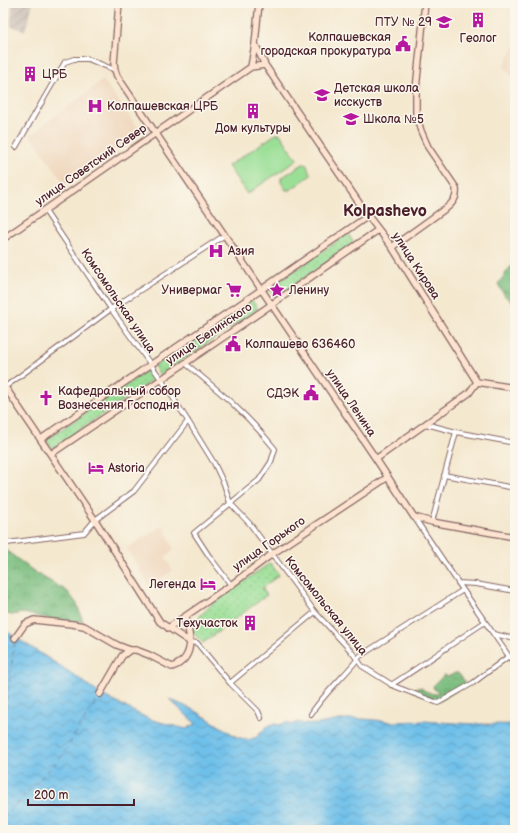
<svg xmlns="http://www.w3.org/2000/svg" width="518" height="833" font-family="'Balsamiq Sans',sans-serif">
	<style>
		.built { fill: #efd6bb }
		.industrial { fill: url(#industrial-furrows) }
		.grass { fill: #9bdf97; stroke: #727f61 }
		.forest { fill: url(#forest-crowns); stroke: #636e56 }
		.park { fill: url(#park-dots); stroke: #727f61 }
		.water { fill: url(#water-waves); stroke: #5c708a }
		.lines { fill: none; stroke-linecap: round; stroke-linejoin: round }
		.ferry { stroke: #57576e; stroke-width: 1; stroke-dasharray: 5 4; stroke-linecap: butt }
		.street-casing { stroke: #866564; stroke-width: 6 }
		.secondary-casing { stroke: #866564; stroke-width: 8 }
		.street { stroke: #fff; stroke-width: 4 }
		.secondary { stroke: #fde4d0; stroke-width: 5.5 }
		.labels { text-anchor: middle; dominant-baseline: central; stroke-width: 3; stroke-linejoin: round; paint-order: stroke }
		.poi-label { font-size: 12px; fill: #4a1f2b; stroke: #fbf7ec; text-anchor: start }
		.street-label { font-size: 12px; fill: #4a1f2b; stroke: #fbf7ec }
		.district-label { font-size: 16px; font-weight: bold; fill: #4a1f2b; stroke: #fbf7ec }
	</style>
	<defs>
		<pattern id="industrial-furrows" width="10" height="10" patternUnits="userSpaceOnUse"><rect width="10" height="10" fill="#cdc2b9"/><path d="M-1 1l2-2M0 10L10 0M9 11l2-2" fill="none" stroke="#b2a69f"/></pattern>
		<pattern id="forest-crowns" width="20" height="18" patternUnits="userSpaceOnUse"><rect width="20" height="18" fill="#7cbe80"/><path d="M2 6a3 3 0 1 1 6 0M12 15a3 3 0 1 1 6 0" fill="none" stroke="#689a69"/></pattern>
		<pattern id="park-dots" width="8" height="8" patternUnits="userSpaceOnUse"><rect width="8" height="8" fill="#9bdf97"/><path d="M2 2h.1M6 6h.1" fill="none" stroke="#87bf82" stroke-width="1.8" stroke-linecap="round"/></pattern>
		<pattern id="water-waves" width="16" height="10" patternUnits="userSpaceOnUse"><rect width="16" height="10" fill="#6ec0ea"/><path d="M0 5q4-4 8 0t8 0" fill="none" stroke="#5c9bbe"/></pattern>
	</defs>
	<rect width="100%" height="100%" fill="#fbf7ec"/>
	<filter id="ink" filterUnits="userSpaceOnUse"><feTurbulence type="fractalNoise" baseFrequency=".025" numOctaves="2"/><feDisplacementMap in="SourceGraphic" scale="8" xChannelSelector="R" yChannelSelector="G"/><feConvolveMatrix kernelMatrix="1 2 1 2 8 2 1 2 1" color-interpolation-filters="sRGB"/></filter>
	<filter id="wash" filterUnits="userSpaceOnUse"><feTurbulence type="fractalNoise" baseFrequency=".012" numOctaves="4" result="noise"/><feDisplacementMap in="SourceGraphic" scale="16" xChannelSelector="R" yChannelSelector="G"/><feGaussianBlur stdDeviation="0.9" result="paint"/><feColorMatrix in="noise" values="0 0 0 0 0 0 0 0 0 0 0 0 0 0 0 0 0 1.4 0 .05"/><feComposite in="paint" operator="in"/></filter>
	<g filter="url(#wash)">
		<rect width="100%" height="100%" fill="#f4e8cf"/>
		<path class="built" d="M 515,45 L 515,81 L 504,66 Z
			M 103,80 L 141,132 L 64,183 L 30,135 Z
			M 164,525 L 174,550 L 165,557 L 173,571 L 149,585 L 127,548 Z"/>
		<path class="industrial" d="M 14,3 L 33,3 L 25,31 L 11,26 L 12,8 Z"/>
		<path class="grass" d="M 276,134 L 280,134 L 297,159 L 294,162 L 247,194 L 228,166 Z
			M 303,164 L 306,164 L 311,175 L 290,190 L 286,190 L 281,182 L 281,178 Z"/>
		<path class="forest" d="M 511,266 L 515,266 L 515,306 L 505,296 L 498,284 Z
			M 3,548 L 36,573 L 67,591 L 77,604 L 83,622 L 50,619 L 23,613 L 12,615 L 3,613 Z
			M 455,673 L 458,673 L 465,682 L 465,685 L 440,701 L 413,691 L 413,689 L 422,687 L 423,690 L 433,694 L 439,693 L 434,689 L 433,686 L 444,675 L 450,676 Z"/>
		<path class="park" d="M 348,234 L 354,243 L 275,298 L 269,288 Z
			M 251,299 L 258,309 L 160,375 L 154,366 Z
			M 149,369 L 155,378 L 52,449 L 46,440 Z
			M 270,563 L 279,575 L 262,588 L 267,595 L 203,643 L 191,631 L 199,617 L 213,603 Z"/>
		<path class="water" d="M 3,629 L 74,675 L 100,694 L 149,719 L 186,729 L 196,724 L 169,699 L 196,711 L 237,737 L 248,740 L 257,737 L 266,727 L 275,724 L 280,725 L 286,722 L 292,725 L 298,722 C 313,728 333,720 349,719 C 365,718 380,721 395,722 C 404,722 414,721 423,721 C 454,723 484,725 515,724 L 515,830 L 3,830 Z"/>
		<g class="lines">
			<path class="ferry" d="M 3,727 L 15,640
				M 3,818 L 61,757 L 99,696"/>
		</g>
	</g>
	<g filter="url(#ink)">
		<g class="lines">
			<defs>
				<path id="street" d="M 16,147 L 65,62 L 74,59 L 88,59 L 115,70
					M 45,211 L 111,309 L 161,379 L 188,421 L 214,463 L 224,484 L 230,503 L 250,524 L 315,612 L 351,651 L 362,666 L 394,686 L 438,703 L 473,683 L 509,656
					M 185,363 C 218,390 248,415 275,449 L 271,462 L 259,480 L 194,533 L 209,556 L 231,585
					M 5,387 L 111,309 L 225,235
					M 426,424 L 456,432 L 515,443
					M 444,475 L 515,488
					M 414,517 L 463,590 L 515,665
					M 432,522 L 456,432
					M 3,541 L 7,543 L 84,533 L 95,520 L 134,491 L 188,421
					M 458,583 L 476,584 L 515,591
					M 494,634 L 515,639
					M 190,642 L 197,643 L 230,683 L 258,711 L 261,718
					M 230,683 L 315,612
					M 391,685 C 423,665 454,642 485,622
					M 311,714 C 325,692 345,676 360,656 L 463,590"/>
				<path id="secondary" d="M 119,3 L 114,63 L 115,70 L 117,76 L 376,459 L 414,517 L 432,522 L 515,537
					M 255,44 L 265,65 L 368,216 L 392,247 L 477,382
					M 251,67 L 255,44 L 259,3
					M 3,239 L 251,67 L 265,65
					M 392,247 L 449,206 C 455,200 457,196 456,188 L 428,147 L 421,131 L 416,115 L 416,89 L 425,3
					M 477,382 L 515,388
					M 3,384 L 95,520 L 160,622 L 190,642
					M 41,439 L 255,294 L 368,216
					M 51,454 L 265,309 L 378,230
					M 376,459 L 469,393 L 477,382
					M 168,628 L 231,585 L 272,554 L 388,477
					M 15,638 L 25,624 L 34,620 L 72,624 L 84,626 L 117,645 L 130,650 L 136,650 L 149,655 L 172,667 C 178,665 181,663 185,658 C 194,645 188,631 186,616
					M 100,694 L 122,656 L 130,650"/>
			</defs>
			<use href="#street" class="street-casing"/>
			<use href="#secondary" class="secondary-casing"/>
			<use href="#street" class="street"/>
			<use href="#secondary" class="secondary"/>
		</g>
	</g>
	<defs>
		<symbol id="building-bare" viewBox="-9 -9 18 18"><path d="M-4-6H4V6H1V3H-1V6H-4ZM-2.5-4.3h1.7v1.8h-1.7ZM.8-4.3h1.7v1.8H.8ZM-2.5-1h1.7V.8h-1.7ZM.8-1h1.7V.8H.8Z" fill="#b5179e" stroke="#fbf7ec" stroke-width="2.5" paint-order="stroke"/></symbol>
		<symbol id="university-bare" viewBox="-9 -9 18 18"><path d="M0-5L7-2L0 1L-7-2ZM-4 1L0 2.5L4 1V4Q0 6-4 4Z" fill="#b5179e" stroke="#fbf7ec" stroke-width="2.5" paint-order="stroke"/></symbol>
		<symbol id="civic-bare" viewBox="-9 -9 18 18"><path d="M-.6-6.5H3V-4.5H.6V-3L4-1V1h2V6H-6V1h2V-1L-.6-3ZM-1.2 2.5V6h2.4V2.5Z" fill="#b5179e" stroke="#fbf7ec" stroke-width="2.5" paint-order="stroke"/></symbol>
		<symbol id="school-bare" viewBox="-9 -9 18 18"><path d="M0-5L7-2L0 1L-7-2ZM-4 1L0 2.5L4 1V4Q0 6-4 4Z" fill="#b5179e" stroke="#fbf7ec" stroke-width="2.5" paint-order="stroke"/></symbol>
		<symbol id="hospital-bare" viewBox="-9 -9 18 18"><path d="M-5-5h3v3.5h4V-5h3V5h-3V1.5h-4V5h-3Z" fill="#b5179e" stroke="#fbf7ec" stroke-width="2.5" paint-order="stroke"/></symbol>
		<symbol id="supermarket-bare" viewBox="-9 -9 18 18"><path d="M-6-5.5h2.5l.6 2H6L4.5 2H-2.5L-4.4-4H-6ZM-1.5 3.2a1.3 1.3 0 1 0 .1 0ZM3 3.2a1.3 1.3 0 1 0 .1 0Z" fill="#b5179e" stroke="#fbf7ec" stroke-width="2.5" paint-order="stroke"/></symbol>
		<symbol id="sight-bare" viewBox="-9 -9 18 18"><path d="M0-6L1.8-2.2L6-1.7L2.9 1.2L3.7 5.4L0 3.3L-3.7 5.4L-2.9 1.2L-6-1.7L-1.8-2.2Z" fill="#b5179e" stroke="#fbf7ec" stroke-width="2.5" paint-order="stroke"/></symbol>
		<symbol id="church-bare" viewBox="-9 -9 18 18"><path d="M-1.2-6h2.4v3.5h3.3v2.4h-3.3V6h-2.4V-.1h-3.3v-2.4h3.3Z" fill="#b5179e" stroke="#fbf7ec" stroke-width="2.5" paint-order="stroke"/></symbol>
		<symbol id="hotel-bare" viewBox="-9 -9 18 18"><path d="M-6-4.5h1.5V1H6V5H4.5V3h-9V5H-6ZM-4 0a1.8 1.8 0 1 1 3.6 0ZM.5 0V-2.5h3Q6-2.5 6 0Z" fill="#b5179e" stroke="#fbf7ec" stroke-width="2.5" paint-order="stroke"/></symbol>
	</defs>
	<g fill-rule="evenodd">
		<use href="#building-bare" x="467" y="9" width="22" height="22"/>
		<use href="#university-bare" x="433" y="11" width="22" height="22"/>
		<use href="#civic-bare" x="392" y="33" width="22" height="22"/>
		<use href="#building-bare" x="19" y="63" width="22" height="22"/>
		<use href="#school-bare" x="311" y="84" width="22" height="22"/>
		<use href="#hospital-bare" x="84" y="95" width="22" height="22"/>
		<use href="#building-bare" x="242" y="100" width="22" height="22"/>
		<use href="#school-bare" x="340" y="108" width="22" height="22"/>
		<use href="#hospital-bare" x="205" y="240" width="22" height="22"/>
		<use href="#supermarket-bare" x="223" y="279" width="22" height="22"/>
		<use href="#sight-bare" x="266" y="279" width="22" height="22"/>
		<use href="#civic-bare" x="222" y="333" width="22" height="22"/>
		<use href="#civic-bare" x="300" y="382" width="22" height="22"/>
		<use href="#church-bare" x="35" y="387" width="22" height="22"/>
		<use href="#hotel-bare" x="85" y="457" width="22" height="22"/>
		<use href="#hotel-bare" x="197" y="573" width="22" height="22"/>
		<use href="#building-bare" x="239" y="612" width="22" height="22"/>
	</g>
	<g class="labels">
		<g class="poi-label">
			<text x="432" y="22" text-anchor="end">ПТУ № 29</text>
			<text x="391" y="37" text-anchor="end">Колпашевская<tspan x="391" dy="14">городская прокуратура</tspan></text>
			<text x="478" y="38" text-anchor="middle">Геолог</text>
			<text x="42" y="74">ЦРБ</text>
			<text x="334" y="88">Детская школа<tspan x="334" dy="14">исскуств</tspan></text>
			<text x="107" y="106">Колпашевская ЦРБ</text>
			<text x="363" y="119">Школа №5</text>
			<text x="253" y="128" text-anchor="middle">Дом культуры</text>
			<text x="228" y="251">Азия</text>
			<text x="222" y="290" text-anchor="end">Универмаг</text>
			<text x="289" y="290">Ленину</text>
			<text x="245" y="344">Колпашево 636460</text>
			<text x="58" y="391">Кафедральный собор<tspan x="58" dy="14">Вознесения Господня</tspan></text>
			<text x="299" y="393" text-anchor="end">СДЭК</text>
			<text x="108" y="468">Astoria</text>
			<text x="196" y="584" text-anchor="end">Легенда</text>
			<text x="238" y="623" text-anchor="end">Техучасток</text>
		</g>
		<g class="street-label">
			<text transform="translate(91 165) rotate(-35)">улица Советский Север</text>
			<text transform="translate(416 266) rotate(57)">улица Кирова</text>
			<text transform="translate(118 301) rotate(56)">Комсомольская улица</text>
			<text transform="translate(209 334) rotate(-34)">улица Белинского</text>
			<text transform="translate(351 403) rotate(56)">улица Ленина</text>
			<text transform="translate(269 544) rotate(-35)">улица Горького</text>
			<text transform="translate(326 606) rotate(51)">Комсомольская улица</text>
		</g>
		<g class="district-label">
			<text x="385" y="211">Kolpashevo</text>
		</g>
	</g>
	<rect width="518" height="833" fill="none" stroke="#fbf7ec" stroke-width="16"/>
	<path d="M28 799v6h106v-6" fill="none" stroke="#4a1f2b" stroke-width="2"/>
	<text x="34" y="799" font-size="12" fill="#4a1f2b" stroke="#fbf7ec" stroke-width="3" paint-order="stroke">200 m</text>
</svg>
